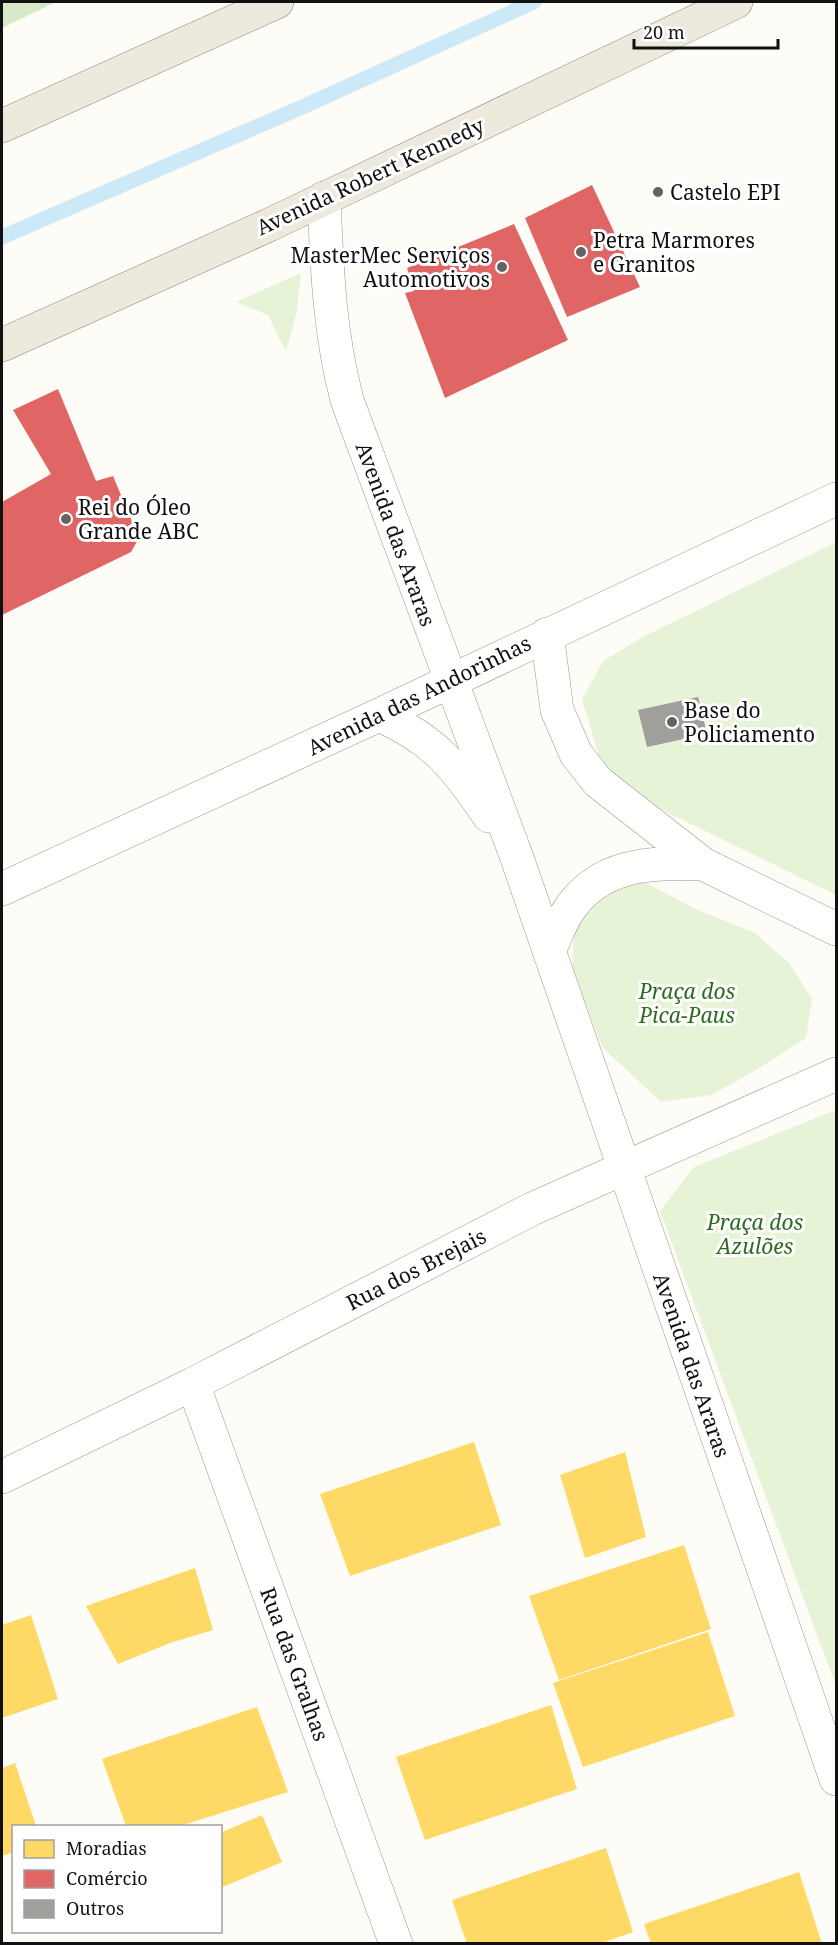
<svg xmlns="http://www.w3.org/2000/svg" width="838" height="1945" font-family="'Noto Serif',serif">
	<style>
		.green { fill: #e7f3d7 }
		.forest { fill: #d8eac5 }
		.homes { fill: #ffd966 }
		.shops { fill: #e06666 }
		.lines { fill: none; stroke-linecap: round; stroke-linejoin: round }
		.stream { stroke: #cde8f7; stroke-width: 15 }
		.building { fill: #a19f9c }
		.minor-casing { stroke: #979795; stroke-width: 34 }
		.primary-casing { stroke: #858482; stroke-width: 34 }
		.minor { stroke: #fffffe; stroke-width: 33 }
		.primary { stroke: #ede9dc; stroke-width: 33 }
		.poi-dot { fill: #646362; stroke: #fff; stroke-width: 2 }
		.labels { text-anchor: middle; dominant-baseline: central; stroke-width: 6; stroke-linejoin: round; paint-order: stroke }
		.street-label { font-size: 21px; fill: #111; stroke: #fff }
		.poi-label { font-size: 21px; fill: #111; stroke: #fff; text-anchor: start }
		.park-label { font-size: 21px; font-style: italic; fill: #2f6b1f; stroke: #fff }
	</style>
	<rect width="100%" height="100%" fill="#fdfcf7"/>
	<path class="green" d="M 301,273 L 297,310 L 286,352 L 268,315 L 236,302 Z
		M 836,542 L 836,895 L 630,794 L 601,763 L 582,699 L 603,661 L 643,637 Z
		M 638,879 L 698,910 L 755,933 L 789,963 L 812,999 L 806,1038 L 756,1070 L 711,1095 L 661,1102 L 603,1048 L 572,971 L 574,929 L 601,896 Z
		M 836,1110 L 836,1686 L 660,1211 L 694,1167 Z"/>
	<path class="forest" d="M 2,2 L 56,2 L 2,28 Z"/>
	<path class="homes" d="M 474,1442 L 501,1525 L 350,1576 L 320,1494 Z
		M 625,1452 L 646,1537 L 585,1558 L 560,1475 Z
		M 684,1545 L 711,1629 L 559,1680 L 529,1596 Z
		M 195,1568 L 213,1630 L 170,1643 L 118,1664 L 86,1606 Z
		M 31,1615 L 58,1699 L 2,1718 L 2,1625 Z
		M 708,1632 L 735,1716 L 583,1767 L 553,1683 Z
		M 551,1705 L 577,1789 L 425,1840 L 396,1757 Z
		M 257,1707 L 288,1792 L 180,1826 L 126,1826 L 102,1759 Z
		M 15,1763 L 36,1826 L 14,1826 L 14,1852 L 2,1856 L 2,1768 Z
		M 262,1815 L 282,1862 L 220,1888 L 220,1833 Z
		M 606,1848 L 633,1932 L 599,1944 L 467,1944 L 452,1900 Z
		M 799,1872 L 822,1944 L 651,1944 L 644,1924 Z"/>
	<path class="shops" d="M 592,185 L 640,287 L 567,317 L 525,218 Z
		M 514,224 L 568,340 L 445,398 L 405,293 L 414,291 L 407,268 Z
		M 58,389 L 96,481 L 113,476 L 139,538 L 131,552 L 2,615 L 2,502 L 51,474 L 13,410 Z"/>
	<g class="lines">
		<path class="stream" d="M 2,237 L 300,108 L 534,2"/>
	</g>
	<path class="building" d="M 698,697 L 707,734 L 647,747 L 638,710 Z"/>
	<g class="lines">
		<defs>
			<path id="minor" d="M 324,198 C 327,270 329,330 347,400 L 517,858 L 836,1779
				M 547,634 L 557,710 L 576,754 L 598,782 L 703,864 L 836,929
				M 379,715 C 436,740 455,767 489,816
				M 2,889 L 379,715 L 836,499
				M 549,951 C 555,939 560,924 567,913 C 598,863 651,862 703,864
				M 193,1384 L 396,1944
				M 2,1477 L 193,1384 L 532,1209 L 836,1074"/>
			<path id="primary" d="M 2,126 L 277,2
				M 2,345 L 269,225 L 736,2"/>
		</defs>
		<use href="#minor" class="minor-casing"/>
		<use href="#primary" class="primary-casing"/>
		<use href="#minor" class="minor"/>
		<use href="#primary" class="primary"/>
	</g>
	<g class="poi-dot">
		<circle cx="658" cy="192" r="6"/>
		<circle cx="581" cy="252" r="6"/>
		<circle cx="502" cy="267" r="6"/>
		<circle cx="66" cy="519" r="6"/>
		<circle cx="672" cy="722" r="6"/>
	</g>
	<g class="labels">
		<g class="street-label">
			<text transform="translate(370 176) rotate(-25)">Avenida Robert Kennedy</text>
			<text transform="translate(396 534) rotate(70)">Avenida das Araras</text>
			<text transform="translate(419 695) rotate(-26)">Avenida das Andorinhas</text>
			<text transform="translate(416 1269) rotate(-27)">Rua dos Brejais</text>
			<text transform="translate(692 1365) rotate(71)">Avenida das Araras</text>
			<text transform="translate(295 1664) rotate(70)">Rua das Gralhas</text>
		</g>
		<g class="poi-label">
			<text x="670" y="192">Castelo EPI</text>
			<text x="593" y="240">Petra Marmores<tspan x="593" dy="24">e Granitos</tspan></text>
			<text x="490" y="255" text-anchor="end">MasterMec Serviços<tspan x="490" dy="24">Automotivos</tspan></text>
			<text x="78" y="507">Rei do Óleo<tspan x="78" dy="24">Grande ABC</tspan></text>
			<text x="684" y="710">Base do<tspan x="684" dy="24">Policiamento</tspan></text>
		</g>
		<g class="park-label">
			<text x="687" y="991">Praça dos<tspan x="687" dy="24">Pica-Paus</tspan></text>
			<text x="755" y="1222">Praça dos<tspan x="755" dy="24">Azulões</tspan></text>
		</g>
	</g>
	<rect width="838" height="1945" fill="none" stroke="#111111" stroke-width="6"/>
	<rect x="12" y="1825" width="210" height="108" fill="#ffffff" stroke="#a0a0a0" stroke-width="1.5"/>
	<rect x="24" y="1840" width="30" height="18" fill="#ffd966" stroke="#a0a0a0" stroke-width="1.5"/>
	<text x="66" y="1855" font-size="18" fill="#111111">Moradias</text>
	<rect x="24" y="1870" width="30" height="18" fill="#e06666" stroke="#a0a0a0" stroke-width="1.5"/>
	<text x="66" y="1885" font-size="18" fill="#111111">Comércio</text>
	<rect x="24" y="1900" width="30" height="18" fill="#a19f9c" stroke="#a0a0a0" stroke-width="1.5"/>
	<text x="66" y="1915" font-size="18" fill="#111111">Outros</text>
	<path d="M634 39v9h144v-9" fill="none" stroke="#111111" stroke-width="3"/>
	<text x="643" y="39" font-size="18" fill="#111111" stroke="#ffffff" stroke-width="4.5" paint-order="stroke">20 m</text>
</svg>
